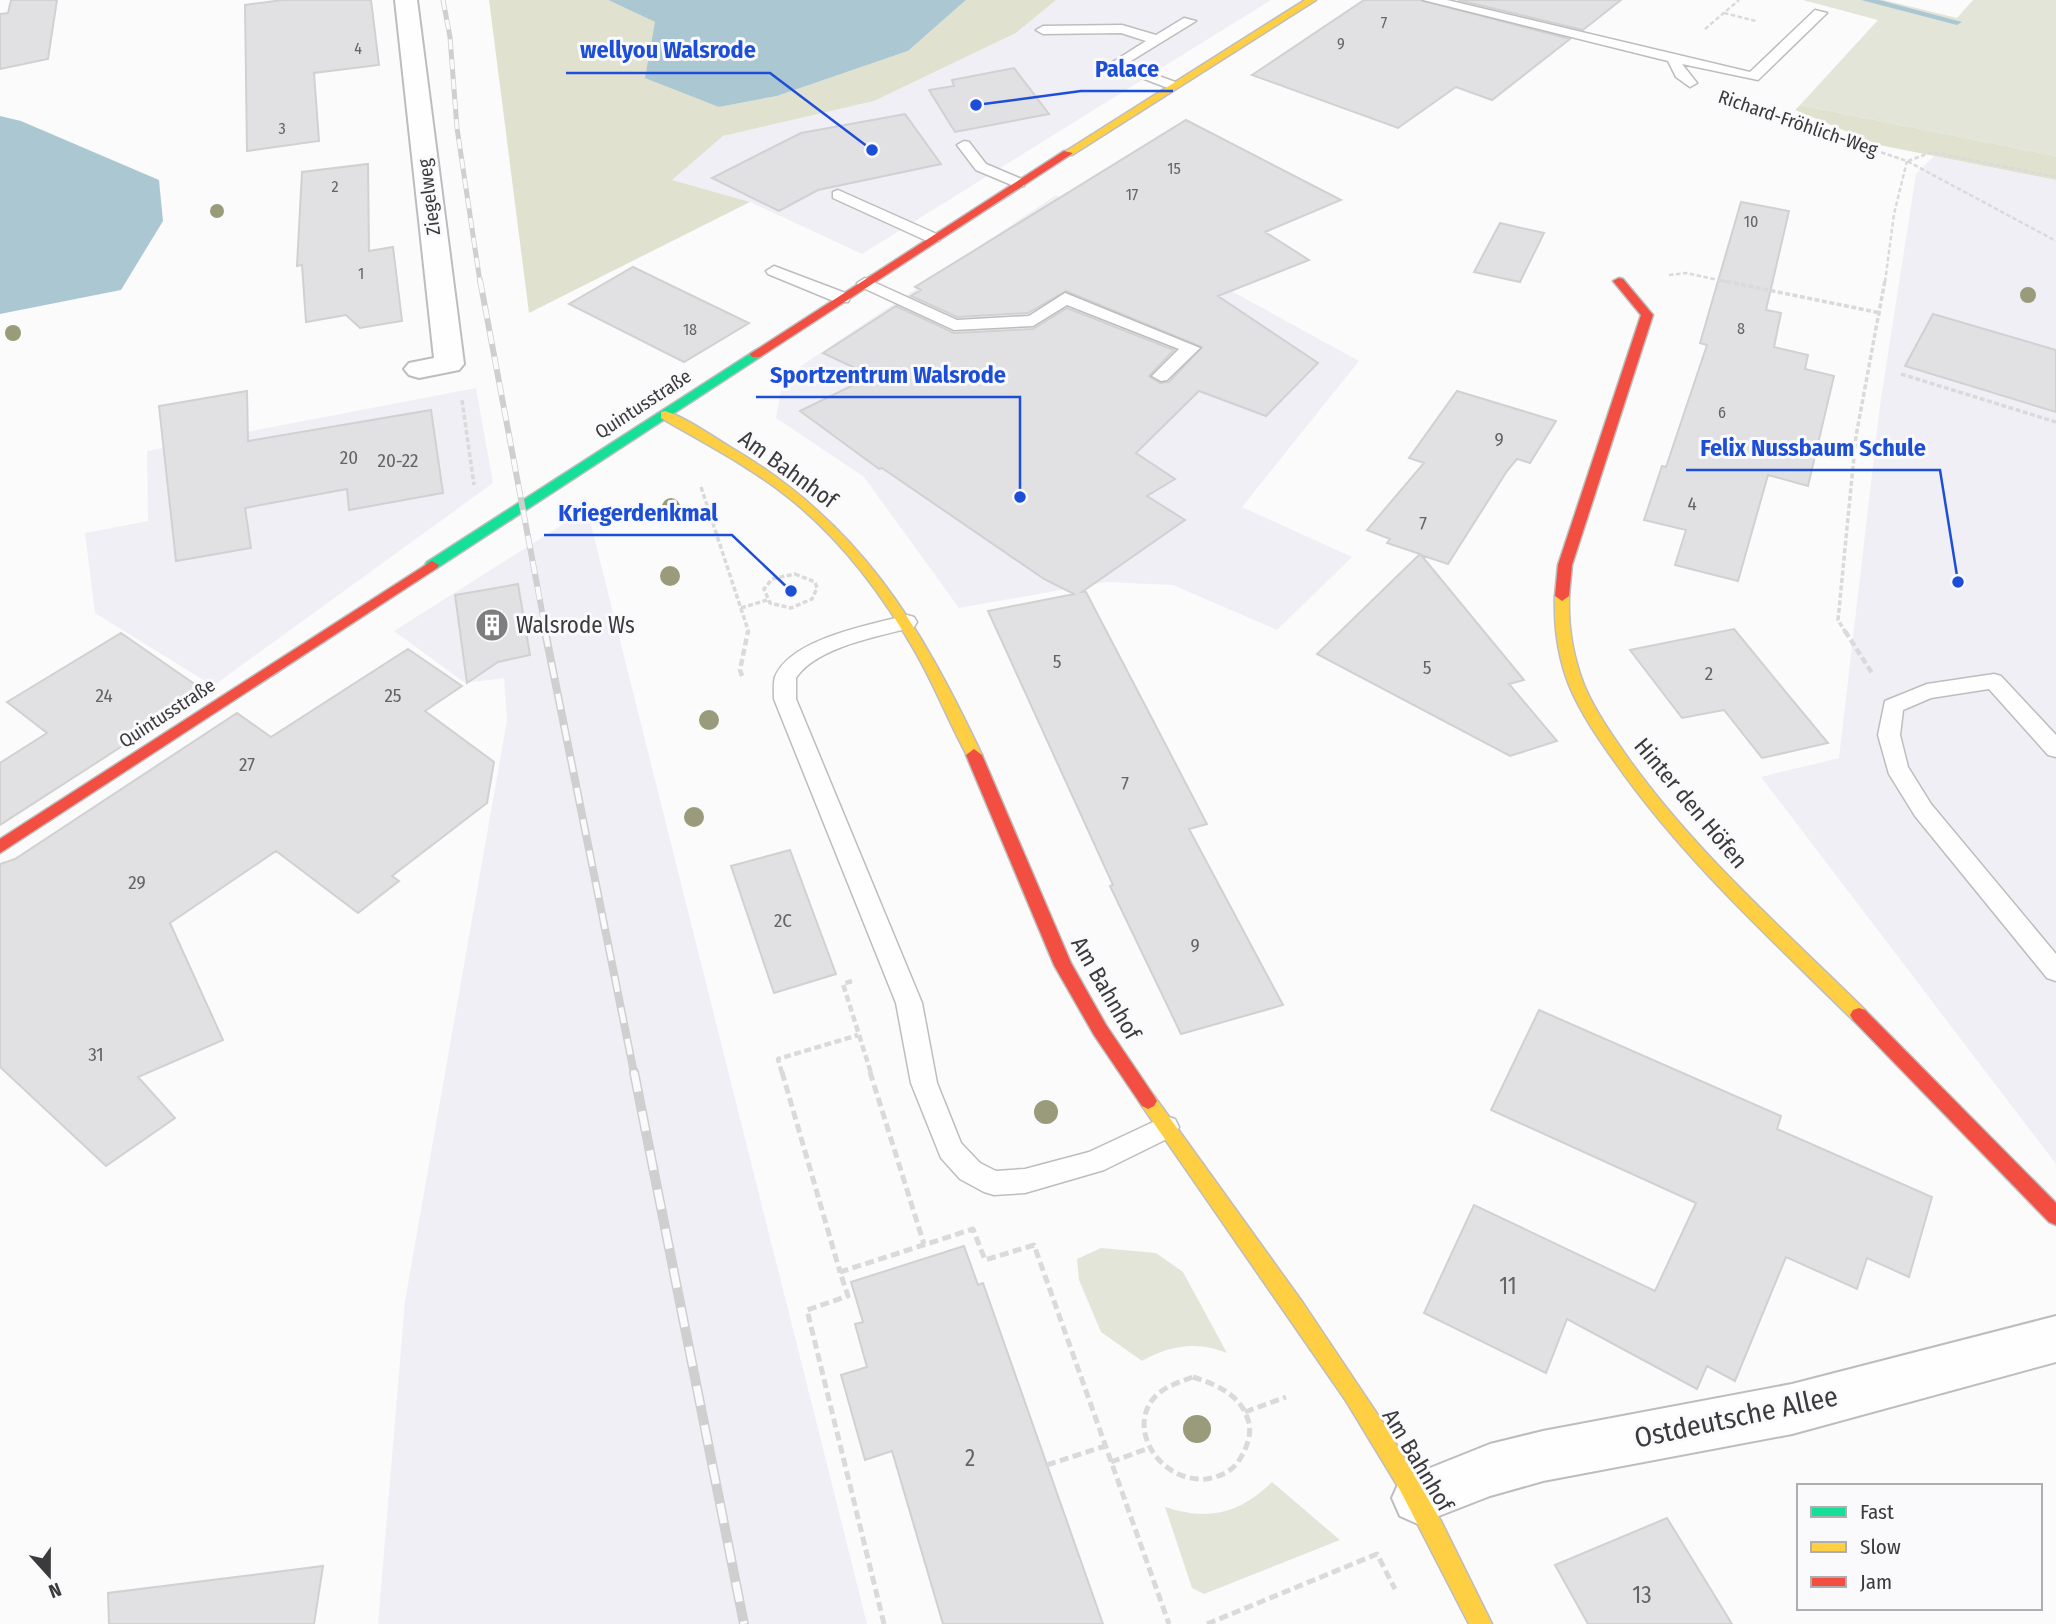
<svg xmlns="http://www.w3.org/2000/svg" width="2056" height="1624" font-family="'Fira Sans Condensed',sans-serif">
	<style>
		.built { fill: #f0eff6 }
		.green { fill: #e3e5d9 }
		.forest { fill: #e0e2cf }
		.water { fill: #abc8d2 }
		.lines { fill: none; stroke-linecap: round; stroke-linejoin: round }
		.stream { fill: #abc8d2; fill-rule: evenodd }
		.building { fill: #e1e0e2; stroke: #d1d1d2; stroke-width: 2 }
		.lane-casing { stroke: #bdbdbe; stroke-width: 3 }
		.street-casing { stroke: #bdbdbe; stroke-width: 4 }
		.fast-casing { stroke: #bdbdbe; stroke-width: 3 }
		.slow-casing { stroke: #bdbdbe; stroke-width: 3 }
		.jam-casing { stroke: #bdbdbe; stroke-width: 3 }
		.path-far3 { stroke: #dadadb; stroke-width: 2.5; stroke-dasharray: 4.5 2.5; stroke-linecap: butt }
		.path-far2 { stroke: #dadadb; stroke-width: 3.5; stroke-dasharray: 5 2.5; stroke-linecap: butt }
		.path-far1 { stroke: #dadadb; stroke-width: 4.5; stroke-dasharray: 7 3.5; stroke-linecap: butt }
		.path { stroke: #dadadb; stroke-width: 5; stroke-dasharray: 9 4.5; stroke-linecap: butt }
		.lane { fill: #fefeff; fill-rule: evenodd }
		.street { fill: #fefeff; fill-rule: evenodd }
		.fast { fill: #16e098; fill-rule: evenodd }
		.slow { fill: #ffcf43; fill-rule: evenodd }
		.jam { fill: #f24e42; fill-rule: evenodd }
		.rail-far3-casing { stroke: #cfcfd0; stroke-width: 5 }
		.rail-far2-casing { stroke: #cfcfd0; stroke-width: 6 }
		.rail-far1-casing { stroke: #cfcfd0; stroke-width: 8 }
		.rail-casing { stroke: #cfcfd0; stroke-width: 10 }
		.rail-far3 { stroke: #fafafd; stroke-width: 3.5; stroke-dasharray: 10; stroke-linecap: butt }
		.rail-far2 { stroke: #fafafd; stroke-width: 4.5; stroke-dasharray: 13; stroke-linecap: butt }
		.rail-far1 { stroke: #fafafd; stroke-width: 5; stroke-dasharray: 16; stroke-linecap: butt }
		.rail { stroke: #fafafd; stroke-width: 7; stroke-dasharray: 20; stroke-linecap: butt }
		.tree { fill: #999b7b }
		.labels { text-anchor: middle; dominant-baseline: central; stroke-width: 6; stroke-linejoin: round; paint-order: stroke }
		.far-number-label { font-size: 16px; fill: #646466 }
		.far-street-label { font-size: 19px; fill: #3b3a3c; stroke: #fafafd }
		.number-label { font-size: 19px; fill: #646466 }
		.street-label { font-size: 23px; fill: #3b3a3c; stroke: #fafafd }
		.poi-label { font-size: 23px; fill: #3b3a3c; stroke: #fafafd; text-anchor: start }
		.near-number-label { font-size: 23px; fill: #646466 }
		.near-street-label { font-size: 28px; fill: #3b3a3c; stroke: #fafafd }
		.leader { fill: none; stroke: #1d4ed8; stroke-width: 2.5 }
		.callout-dot { fill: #1d4ed8; stroke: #fafafd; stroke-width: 2.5 }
		.callout-label { font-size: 24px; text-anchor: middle; font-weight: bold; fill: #1d4ed8; stroke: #fafafd; stroke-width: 6; stroke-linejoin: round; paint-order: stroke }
	</style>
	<rect width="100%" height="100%" fill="#fbfbfc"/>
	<path class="built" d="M 1056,0 L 1271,0 L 862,254 L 750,202 L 671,180 L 723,136 L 874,101 L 1016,33 Z
		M 1934,156 L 2056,180 L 2056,1164 L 1761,777 L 1839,758 L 1880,405 L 1916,174 Z
		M 1056,195 L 1359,361 L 1242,507 L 1352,557 L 1277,630 L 1173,585 L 1106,582 L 959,608 L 864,477 L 776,418 L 783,378 Z
		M 476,388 L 493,483 L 213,686 L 95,613 L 85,533 L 148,521 L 147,451 Z
		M 587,509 L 867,1624 L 378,1624 L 405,1301 L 507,720 L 504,678 L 465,683 L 394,631 Z"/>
	<path class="green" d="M 1803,0 L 1884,0 L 1957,18 L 1973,0 L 2056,0 L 2056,156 L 1800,105 L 1878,20 Z
		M 1101,1248 L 1156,1253 L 1183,1272 L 1227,1353 C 1198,1341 1170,1345 1142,1361 L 1101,1332 L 1079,1280 L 1077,1259 Z
		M 1272,1482 L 1340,1540 L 1204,1594 L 1192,1588 L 1165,1507 C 1209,1521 1239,1514 1272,1482 Z"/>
	<path class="forest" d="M 489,0 L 608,0 L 655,22 L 719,107 L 777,96 L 908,51 L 966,0 L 1056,0 L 1016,33 L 874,101 L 723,136 L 672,180 L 750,202 L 529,313 Z
		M 1800,105 L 2056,156 L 2056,180 L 1879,145 L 1795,110 Z"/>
	<path class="water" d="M 608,0 L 966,0 L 908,51 L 777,96 L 719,107 L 645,78 L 655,22 Z
		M 0,116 L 21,121 L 159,180 L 163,221 L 121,290 L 0,314 Z"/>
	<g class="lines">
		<path class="stream" d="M 1861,0 L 1879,0 L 1962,22 L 1957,25 Z"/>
	</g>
	<path class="building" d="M 11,0 L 57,0 L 48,59 L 0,69 L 0,14 L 8,13 Z
		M 283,0 L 371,0 L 379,65 L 314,73 L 319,141 L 247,151 L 245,5 Z
		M 1364,0 L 1420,0 L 1570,39 L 1492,100 L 1456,87 L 1398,128 L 1252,75 Z
		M 1458,0 L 1621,0 L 1583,30 Z
		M 1014,68 L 1049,114 L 955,132 L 929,90 L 954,86 L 952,80 Z
		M 905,114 L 941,164 L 818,190 L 779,211 L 712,178 L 801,133 Z
		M 1186,120 L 1341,200 L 1265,232 L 1309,260 L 1218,296 L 1318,363 L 1266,416 L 1199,391 L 1136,453 L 1175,479 L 1147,496 L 1185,520 L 1082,592 L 1086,592 L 1207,824 L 1189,829 L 1283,1005 L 1181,1034 L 1110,886 L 1113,885 L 988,611 L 1074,594 L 1044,579 L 882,468 L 879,469 L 800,411 L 872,376 L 823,353 L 896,306 L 954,333 L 1033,329 L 1067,308 L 1174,350 L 1149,376 L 1160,383 L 1169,382 L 1202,347 L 1066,291 L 1028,313 L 957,317 L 911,296 L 921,290 L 915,287 Z
		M 368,164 L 369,251 L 393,247 L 402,321 L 360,328 L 346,315 L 306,322 L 302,265 L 297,266 L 302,172 Z
		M 1741,202 L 1789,211 L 1766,310 L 1781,313 L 1774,347 L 1808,355 L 1805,369 L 1834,376 L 1808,486 L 1768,475 L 1738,581 L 1675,565 L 1686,530 L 1644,520 L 1662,466 L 1666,467 L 1707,345 L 1700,343 Z
		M 1500,223 L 1544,233 L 1520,282 L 1474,272 Z
		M 633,267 L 697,298 L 749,323 L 684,362 L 569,304 Z
		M 1933,314 L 2056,350 L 2056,412 L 1905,366 Z
		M 247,391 L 248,441 L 431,410 L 443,493 L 349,510 L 347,489 L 245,508 L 251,548 L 176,561 L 159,406 Z
		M 1457,391 L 1556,421 L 1530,463 L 1517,459 L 1507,471 L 1448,564 L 1421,555 L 1524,680 L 1509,684 L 1557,741 L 1510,756 L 1317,654 L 1420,554 L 1387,543 L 1390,539 L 1367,530 L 1424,463 L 1409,458 Z
		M 518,584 L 530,655 L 498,662 L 467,683 L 455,595 Z
		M 1734,629 L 1789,696 L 1828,743 L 1762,758 L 1724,710 L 1682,718 L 1630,650 Z
		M 121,633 L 206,692 L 0,825 L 0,763 L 47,733 L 7,702 Z
		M 408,649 L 462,686 L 425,711 L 494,762 L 487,803 L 392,876 L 399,881 L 358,913 L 276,851 L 170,923 L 223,1040 L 138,1077 L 175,1118 L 106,1166 L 0,1067 L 0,864 L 15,859 L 237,713 L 271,737 Z
		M 790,850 L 836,974 L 774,993 L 731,866 Z
		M 1539,1010 L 1781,1116 L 1777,1129 L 1932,1197 L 1909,1277 L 1867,1258 L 1857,1289 L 1786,1257 L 1735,1381 L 1707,1366 L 1697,1389 L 1567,1319 L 1546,1373 L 1424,1313 L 1474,1205 L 1655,1291 L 1696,1203 L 1491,1110 Z
		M 964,1246 L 978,1285 L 983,1283 L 1103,1624 L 943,1624 L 892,1451 L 865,1460 L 841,1375 L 867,1367 L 855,1324 L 863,1322 L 851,1282 Z
		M 1667,1518 L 1732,1624 L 1588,1624 L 1555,1565 Z
		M 323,1566 L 314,1624 L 109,1624 L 108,1593 Z"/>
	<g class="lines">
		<defs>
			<path id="lane" d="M 1423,0 L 1447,0 L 1750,72 L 1815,10 L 1827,13 L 1758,80 L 1682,64 L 1697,83 L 1690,87 L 1676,77 L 1668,61 Z
				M 1184,18 L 1196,21 L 1126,64 L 1178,83 L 1180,86 L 1173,90 L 1108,65 L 1146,41 L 1121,33 L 1043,34 L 1036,30 L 1043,26 L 1122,25 L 1156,35 Z
				M 964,141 L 969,142 L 986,164 L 1024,180 L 1024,186 L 1014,186 L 976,170 L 957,145 Z
				M 838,190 L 939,235 L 941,238 L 939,241 L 927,241 L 833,198 L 833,192 Z
				M 774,266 L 848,294 L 850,298 L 848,302 L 836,302 L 768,274 L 766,271 Z
				M 865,278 L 957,320 L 1029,316 L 1065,293 L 1200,348 L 1167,380 L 1161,381 L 1152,376 L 1179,349 L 1067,305 L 1033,326 L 954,330 L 859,286 L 857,283 Z
				M 907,615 L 914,617 L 917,622 L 914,627 C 880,636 816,647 796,678 L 796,699 L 922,1003 L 937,1083 L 961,1143 L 980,1163 L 996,1171 L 1025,1169 L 1089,1152 L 1166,1116 L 1175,1119 L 1179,1127 L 1175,1135 L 1104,1170 L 1025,1193 L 994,1195 L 984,1192 L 960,1179 L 941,1158 L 911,1083 L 896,1003 L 774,699 C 774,692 773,684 775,677 C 791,638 871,625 907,615 Z
				M 1994,674 L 2001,676 L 2056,735 L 2056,757 L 2048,755 L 1989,689 L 1931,698 L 1903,710 L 1900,735 L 1908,767 L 1931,804 L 2056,954 L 2056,981 L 2047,978 L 1915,816 L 1889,774 L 1878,735 L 1885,701 L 1927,684 Z"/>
			<path id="street" d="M 395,0 L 417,0 L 464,364 L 459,370 L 419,378 L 409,375 L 404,369 L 409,363 L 434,358 Z
				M 2056,1316 L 2056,1362 L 1792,1434 L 1543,1481 L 1490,1496 L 1418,1524 L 1400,1516 L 1392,1498 L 1400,1480 L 1490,1444 L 1543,1431 L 1792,1384 Z"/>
			<path id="fast" d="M 756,350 L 760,351 L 760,357 L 437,568 L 427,568 L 425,565 L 427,562 Z"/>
			<path id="slow" d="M 1305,0 L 1316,0 L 1072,155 L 1063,153 Z
				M 665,411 C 687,418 710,435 730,447 C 859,522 920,624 982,755 L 979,759 L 969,759 C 950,725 936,688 916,653 C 883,595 841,539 788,497 C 749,466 704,443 661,418 L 661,412 Z
				M 1562,591 L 1569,596 C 1568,626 1573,657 1584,685 C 1595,711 1612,735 1628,758 C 1695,852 1783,929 1865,1010 L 1868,1015 L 1865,1020 L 1859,1022 L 1853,1020 C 1770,938 1682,858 1615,762 C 1598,738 1580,712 1569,685 C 1558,657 1554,626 1555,596 Z
				M 1148,1093 L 1154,1096 L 1303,1303 L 1388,1430 L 1441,1521 L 1492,1624 L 1469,1624 L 1400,1490 L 1346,1401 L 1142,1106 L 1139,1101 L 1142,1096 Z"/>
			<path id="jam" d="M 1064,151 L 1073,153 L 760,357 L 752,357 L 750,354 Z
				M 1619,278 L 1623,279 L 1653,315 L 1572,565 L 1569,596 L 1562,601 L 1555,596 L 1558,565 L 1641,315 L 1613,281 Z
				M 432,561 L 439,565 L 437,568 L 0,853 L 0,839 Z
				M 974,749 L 982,755 L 1071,963 L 1106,1025 L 1154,1096 L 1157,1101 L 1154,1106 L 1148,1109 L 1142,1106 L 1094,1035 L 1054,965 L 966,755 Z
				M 1859,1008 L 1865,1010 L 2056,1203 L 2056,1225 L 2049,1222 L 1853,1020 L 1850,1015 L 1853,1010 Z"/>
		</defs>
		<use href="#lane" class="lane-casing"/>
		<use href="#street" class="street-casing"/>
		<use href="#fast" class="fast-casing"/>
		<use href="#slow" class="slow-casing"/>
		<use href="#jam" class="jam-casing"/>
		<path class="path-far3" d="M 1724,13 L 1756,21
			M 1705,29 L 1739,0
			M 1755,110 L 1907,161 L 2056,241
			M 1908,161 L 1932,152 L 2056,177
			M 1669,275 L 1686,273 L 1728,282
			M 1885,282 L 1894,214 L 1907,161"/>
		<path class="path-far2" d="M 1719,280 L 1881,313
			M 1901,374 L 2056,422
			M 462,400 L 474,485
			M 701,487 L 749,633
			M 795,574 L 815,582 L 817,588 L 812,599 L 791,608 L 770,603 L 764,589 L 772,579 Z
			M 741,608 L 767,600
			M 1846,633 L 1838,620 L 1856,436 L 1885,280"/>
		<path class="path-far1" d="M 1845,631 L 1872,673
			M 742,676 L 740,670 L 748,631
			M 852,981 L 843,984 L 871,1073
			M 782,1073 L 778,1059 L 858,1035"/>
		<path class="path" d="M 782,1072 L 840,1272
			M 870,1072 L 924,1244
			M 1193,1377 C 1215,1384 1239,1394 1247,1417 C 1253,1431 1248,1445 1241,1457 C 1234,1471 1220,1477 1206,1479 C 1154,1483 1118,1414 1168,1387 C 1176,1383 1185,1380 1193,1377 Z
			M 1245,1412 L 1286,1397
			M 1111,1462 L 1149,1448
			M 1047,1465 L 1105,1446
			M 884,1624 L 807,1310 L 848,1296 L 840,1272 L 973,1229 L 985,1260 L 1034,1245 L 1169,1624
			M 1207,1624 L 1377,1554 L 1395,1589"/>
		<use href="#lane" class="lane"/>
		<use href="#street" class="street"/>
		<use href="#fast" class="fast"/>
		<use href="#slow" class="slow"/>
		<use href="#jam" class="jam"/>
		<defs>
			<path id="rail-far3" d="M 443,0 L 450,37 L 457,128 L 480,282"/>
			<path id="rail-far2" d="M 480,280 L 546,633"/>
			<path id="rail-far1" d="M 545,631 L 634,1073"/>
			<path id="rail" d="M 634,1072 L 744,1624"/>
		</defs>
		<use href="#rail-far3" class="rail-far3-casing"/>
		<use href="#rail-far2" class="rail-far2-casing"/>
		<use href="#rail-far1" class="rail-far1-casing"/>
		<use href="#rail" class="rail-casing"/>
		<use href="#rail-far3" class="rail-far3"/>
		<use href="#rail-far2" class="rail-far2"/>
		<use href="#rail-far1" class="rail-far1"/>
		<use href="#rail" class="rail"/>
	</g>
	<g class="tree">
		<circle cx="217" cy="211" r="7"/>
		<circle cx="2028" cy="295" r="8"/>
		<circle cx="13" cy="333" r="8"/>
		<circle cx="671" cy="507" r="9"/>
		<circle cx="670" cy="576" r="10"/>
		<circle cx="709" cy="720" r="10"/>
		<circle cx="694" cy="817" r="10"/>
		<circle cx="1046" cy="1112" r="12"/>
		<circle cx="1197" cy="1429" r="14"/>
	</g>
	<defs>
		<symbol id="building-disc" viewBox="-11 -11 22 22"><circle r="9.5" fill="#7e7e7f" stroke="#fafafd"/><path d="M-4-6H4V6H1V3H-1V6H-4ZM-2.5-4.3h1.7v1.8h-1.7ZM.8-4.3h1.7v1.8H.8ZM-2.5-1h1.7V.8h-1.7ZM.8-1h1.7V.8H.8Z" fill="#fff"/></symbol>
	</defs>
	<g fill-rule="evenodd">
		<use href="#building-disc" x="473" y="606" width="38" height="38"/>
	</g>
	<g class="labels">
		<g class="far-number-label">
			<text x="1384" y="22">7</text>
			<text x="1341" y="43">9</text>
			<text x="358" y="48">4</text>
			<text x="282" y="128">3</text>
			<text x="1174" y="168">15</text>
			<text x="335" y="186">2</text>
			<text x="1132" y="194">17</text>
			<text x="1751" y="221">10</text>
			<text x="361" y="273">1</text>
			<text x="1741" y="328">8</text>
			<text x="690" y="329">18</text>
			<text x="1722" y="412">6</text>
		</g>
		<g class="far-street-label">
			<text transform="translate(1798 123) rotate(19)">Richard-Fröhlich-Weg</text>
			<text transform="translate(429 197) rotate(-97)">Ziegelweg</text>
			<text transform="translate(643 404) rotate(-33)">Quintusstraße</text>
			<text transform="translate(167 713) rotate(-33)">Quintusstraße</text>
		</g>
		<g class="number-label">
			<text x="1499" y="439">9</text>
			<text x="349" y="457">20</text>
			<text x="398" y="460">20-22</text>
			<text x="1692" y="503">4</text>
			<text x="1423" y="523">7</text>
			<text x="1057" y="661">5</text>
			<text x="1427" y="667">5</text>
			<text x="1709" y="673">2</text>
			<text x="104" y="695">24</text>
			<text x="393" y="695">25</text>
			<text x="247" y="764">27</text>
			<text x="1125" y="783">7</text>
			<text x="137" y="882">29</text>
			<text x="783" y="920">2C</text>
			<text x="1195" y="945">9</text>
			<text x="96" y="1054">31</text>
		</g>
		<g class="street-label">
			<text transform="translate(788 469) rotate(36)">Am Bahnhof</text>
			<text transform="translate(1691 803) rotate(50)">Hinter den Höfen</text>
			<text transform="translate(1106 988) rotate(60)">Am Bahnhof</text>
			<text transform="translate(1418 1460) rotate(59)">Am Bahnhof</text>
		</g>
		<g class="poi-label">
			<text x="516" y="625">Walsrode Ws</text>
		</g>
		<g class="near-number-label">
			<text x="1508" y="1286">11</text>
			<text x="970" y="1458">2</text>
			<text x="1642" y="1595">13</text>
		</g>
		<g class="near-street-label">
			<text transform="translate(1736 1417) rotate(-12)">Ostdeutsche Allee</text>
		</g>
	</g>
	<path class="leader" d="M872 150L770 73H566M976 105L1081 91H1173M1020 497L1020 397H756M1958 582L1940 470H1686M791 591L732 535H544"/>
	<g class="callout-dot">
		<circle cx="872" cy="150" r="7"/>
		<circle cx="976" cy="105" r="7"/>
		<circle cx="1020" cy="497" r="7"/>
		<circle cx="1958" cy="582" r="7"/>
		<circle cx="791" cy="591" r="7"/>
	</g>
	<g class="callout-label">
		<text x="668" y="58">wellyou Walsrode</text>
		<text x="1127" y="77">Palace</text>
		<text x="888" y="383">Sportzentrum Walsrode</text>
		<text x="1813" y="456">Felix Nussbaum Schule</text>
		<text x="638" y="521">Kriegerdenkmal</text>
	</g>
	<rect x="1797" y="1484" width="245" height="126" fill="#fafafd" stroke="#aeadb0" stroke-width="2"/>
	<rect x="1811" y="1507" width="35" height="10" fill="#16e098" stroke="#aeadb0" stroke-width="2"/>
	<text x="1860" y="1519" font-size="21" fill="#3b3a3c">Fast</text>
	<rect x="1811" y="1542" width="35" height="10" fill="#ffcf43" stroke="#aeadb0" stroke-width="2"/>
	<text x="1860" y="1554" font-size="21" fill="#3b3a3c">Slow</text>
	<rect x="1811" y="1577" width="35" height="10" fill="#f24e42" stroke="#aeadb0" stroke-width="2"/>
	<text x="1860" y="1589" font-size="21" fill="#3b3a3c">Jam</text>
	<g transform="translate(49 1575) rotate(159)" stroke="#fafafd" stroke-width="5" paint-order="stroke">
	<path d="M0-5L12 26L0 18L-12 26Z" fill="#3b3a3c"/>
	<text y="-10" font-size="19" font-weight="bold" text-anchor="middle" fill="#3b3a3c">N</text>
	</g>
</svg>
